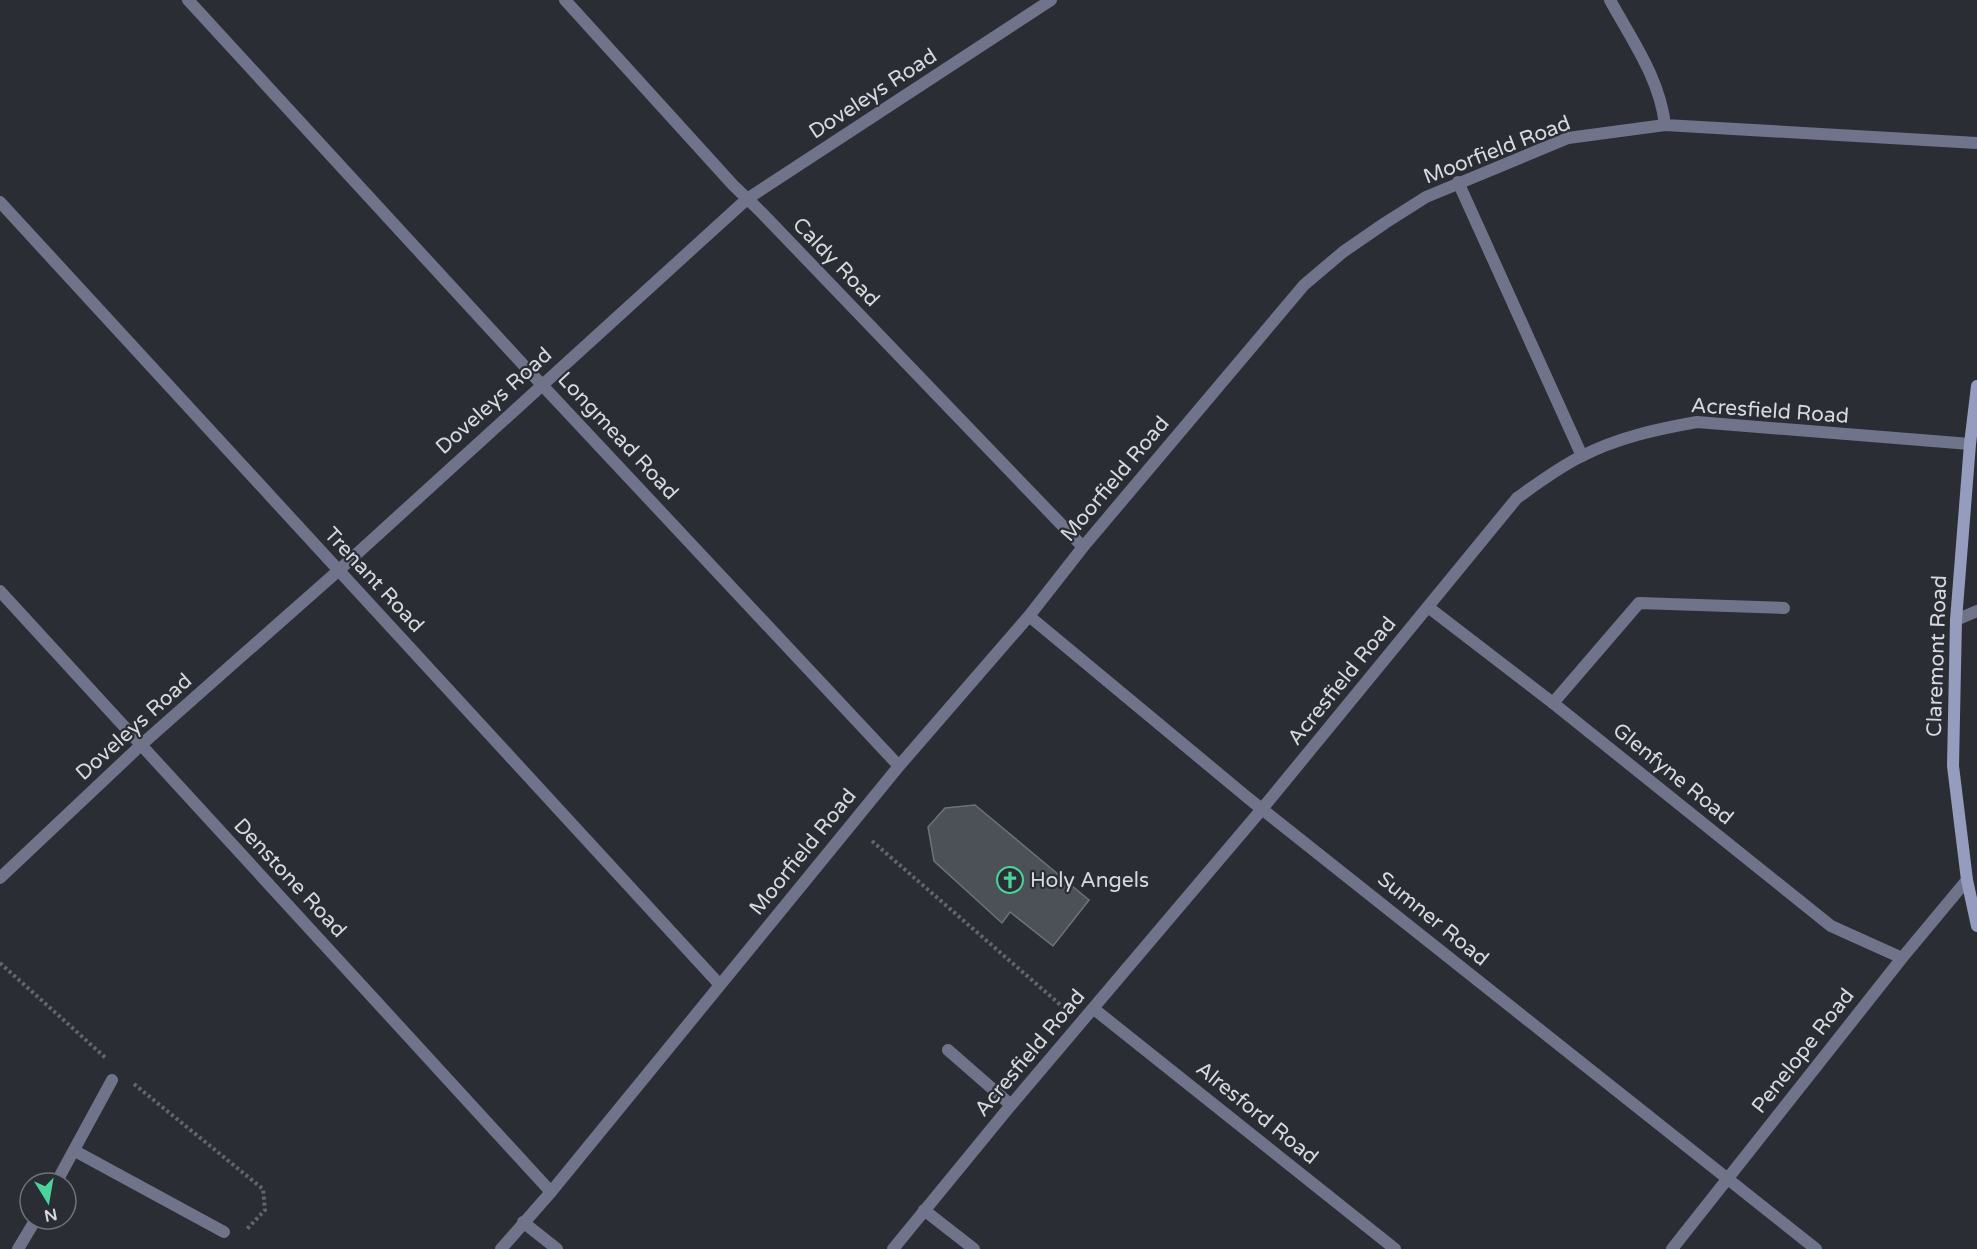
<svg xmlns="http://www.w3.org/2000/svg" width="1977" height="1249" font-family="'Varela Round',sans-serif">
	<style>
		.building { fill: #4b5156; stroke: #6c7378; stroke-width: 1.5 }
		.lines { fill: none; stroke-linecap: round; stroke-linejoin: round }
		.path { stroke: #62666b; stroke-width: 4; stroke-dasharray: 3 3; stroke-linecap: butt }
		.service { stroke: #70748a; stroke-width: 12 }
		.minor { stroke: #70748a; stroke-width: 12 }
		.secondary { stroke: #959cbe; stroke-width: 12 }
		.labels { text-anchor: middle; dominant-baseline: central; stroke-width: 4.5; stroke-linejoin: round; paint-order: stroke }
		.street-label { font-size: 21px; fill: #d6d9dd; stroke: #2a2e34 }
		.poi-label { font-size: 21px; fill: #d6d9dd; stroke: #2a2e34; text-anchor: start }
	</style>
	<rect width="100%" height="100%" fill="#2a2e34"/>
	<path class="building" d="M 975,805 L 1089,900 L 1053,946 L 1010,912 L 1002,923 L 934,861 L 928,827 L 945,808 Z"/>
	<g class="lines">
		<path class="path" d="M 872,841 L 1064,1008
			M 0,963 L 107,1059
			M 134,1084 L 263,1189 L 265,1210 L 247,1229"/>
		<path class="service" d="M 1458,182 L 1582,456
			M 1553,703 L 1639,603 L 1784,608
			M 948,1050 L 1011,1105"/>
		<path class="minor" d="M 188,0 L 528,370 L 899,766
			M 565,0 L 733,185 L 761,212 L 1083,547
			M 1610,0 C 1632,40 1660,79 1665,125
			M 0,202 L 720,985
			M 0,591 L 551,1192
			M 1428,607 L 1553,703 L 1831,926 L 1902,958
			M 1029,616 L 1248,798 L 1816,1249
			M 1956,620 L 1977,611
			M 0,878 L 141,745 L 339,570 L 747,199 L 1051,0
			M 1094,1009 L 1395,1249
			M 75,1151 L 224,1232
			M 56,1183 L 112,1080
			M 924,1210 L 974,1249
			M 523,1222 L 557,1249
			M 18,1249 L 36,1219
			M 501,1249 L 551,1192 L 899,766 L 1029,616 L 1083,547 L 1304,285 L 1343,252 L 1385,223 L 1426,197 L 1568,138 L 1665,125 L 1977,143
			M 893,1249 L 1011,1105 L 1262,809 L 1517,498 C 1538,483 1558,468 1580,457 C 1616,438 1657,429 1697,422 L 1970,444
			M 1672,1249 L 1902,958 L 1967,880"/>
		<path class="secondary" d="M 1977,386 L 1970,444 L 1956,620 L 1953,766 L 1967,880 L 1977,926"/>
	</g>
	<defs>
		<symbol id="church-ring" viewBox="-11 -11 22 22"><circle r="9.5" fill="#2a2e34" stroke="#4ad49c" stroke-width="1.5"/><path d="M-1.2-6h2.4v3.5h3.3v2.4h-3.3V6h-2.4V-.1h-3.3v-2.4h3.3Z" fill="#4ad49c"/></symbol>
	</defs>
	<g fill-rule="evenodd">
		<use href="#church-ring" x="995" y="865" width="30" height="30"/>
	</g>
	<g class="labels">
		<g class="street-label">
			<text transform="translate(873 94) rotate(-33)">Doveleys Road</text>
			<text transform="translate(1497 150) rotate(-21)">Moorfield Road</text>
			<text transform="translate(836 262) rotate(46)">Caldy Road</text>
			<text transform="translate(494 401) rotate(-42)">Doveleys Road</text>
			<text transform="translate(1770 411) rotate(4)">Acresfield Road</text>
			<text transform="translate(618 436) rotate(47)">Longmead Road</text>
			<text transform="translate(1115 479) rotate(-50)">Moorfield Road</text>
			<text transform="translate(374 580) rotate(47)">Trenant Road</text>
			<text transform="translate(1937 656) rotate(-88)">Claremont Road</text>
			<text transform="translate(1342 681) rotate(-51)">Acresfield Road</text>
			<text transform="translate(134 727) rotate(-42)">Doveleys Road</text>
			<text transform="translate(1673 774) rotate(39)">Glenfyne Road</text>
			<text transform="translate(803 852) rotate(-51)">Moorfield Road</text>
			<text transform="translate(290 878) rotate(47)">Denstone Road</text>
			<text transform="translate(1433 919) rotate(39)">Sumner Road</text>
			<text transform="translate(1803 1051) rotate(-52)">Penelope Road</text>
			<text transform="translate(1030 1053) rotate(-50)">Acresfield Road</text>
			<text transform="translate(1257 1113) rotate(39)">Alresford Road</text>
		</g>
		<g class="poi-label">
			<text x="1030" y="880">Holy Angels</text>
		</g>
	</g>
	<g transform="translate(48 1201) rotate(169)"><circle r="28" fill="#2a2e34" stroke="#6f7278" stroke-width="1.5"/>
	<path d="M0-4.5L10 22L0 15L-10 22Z" fill="#4ad49c"/>
	<text y="-9" font-size="16" font-weight="bold" text-anchor="middle" fill="#d6d9dd">N</text>
	</g>
</svg>
